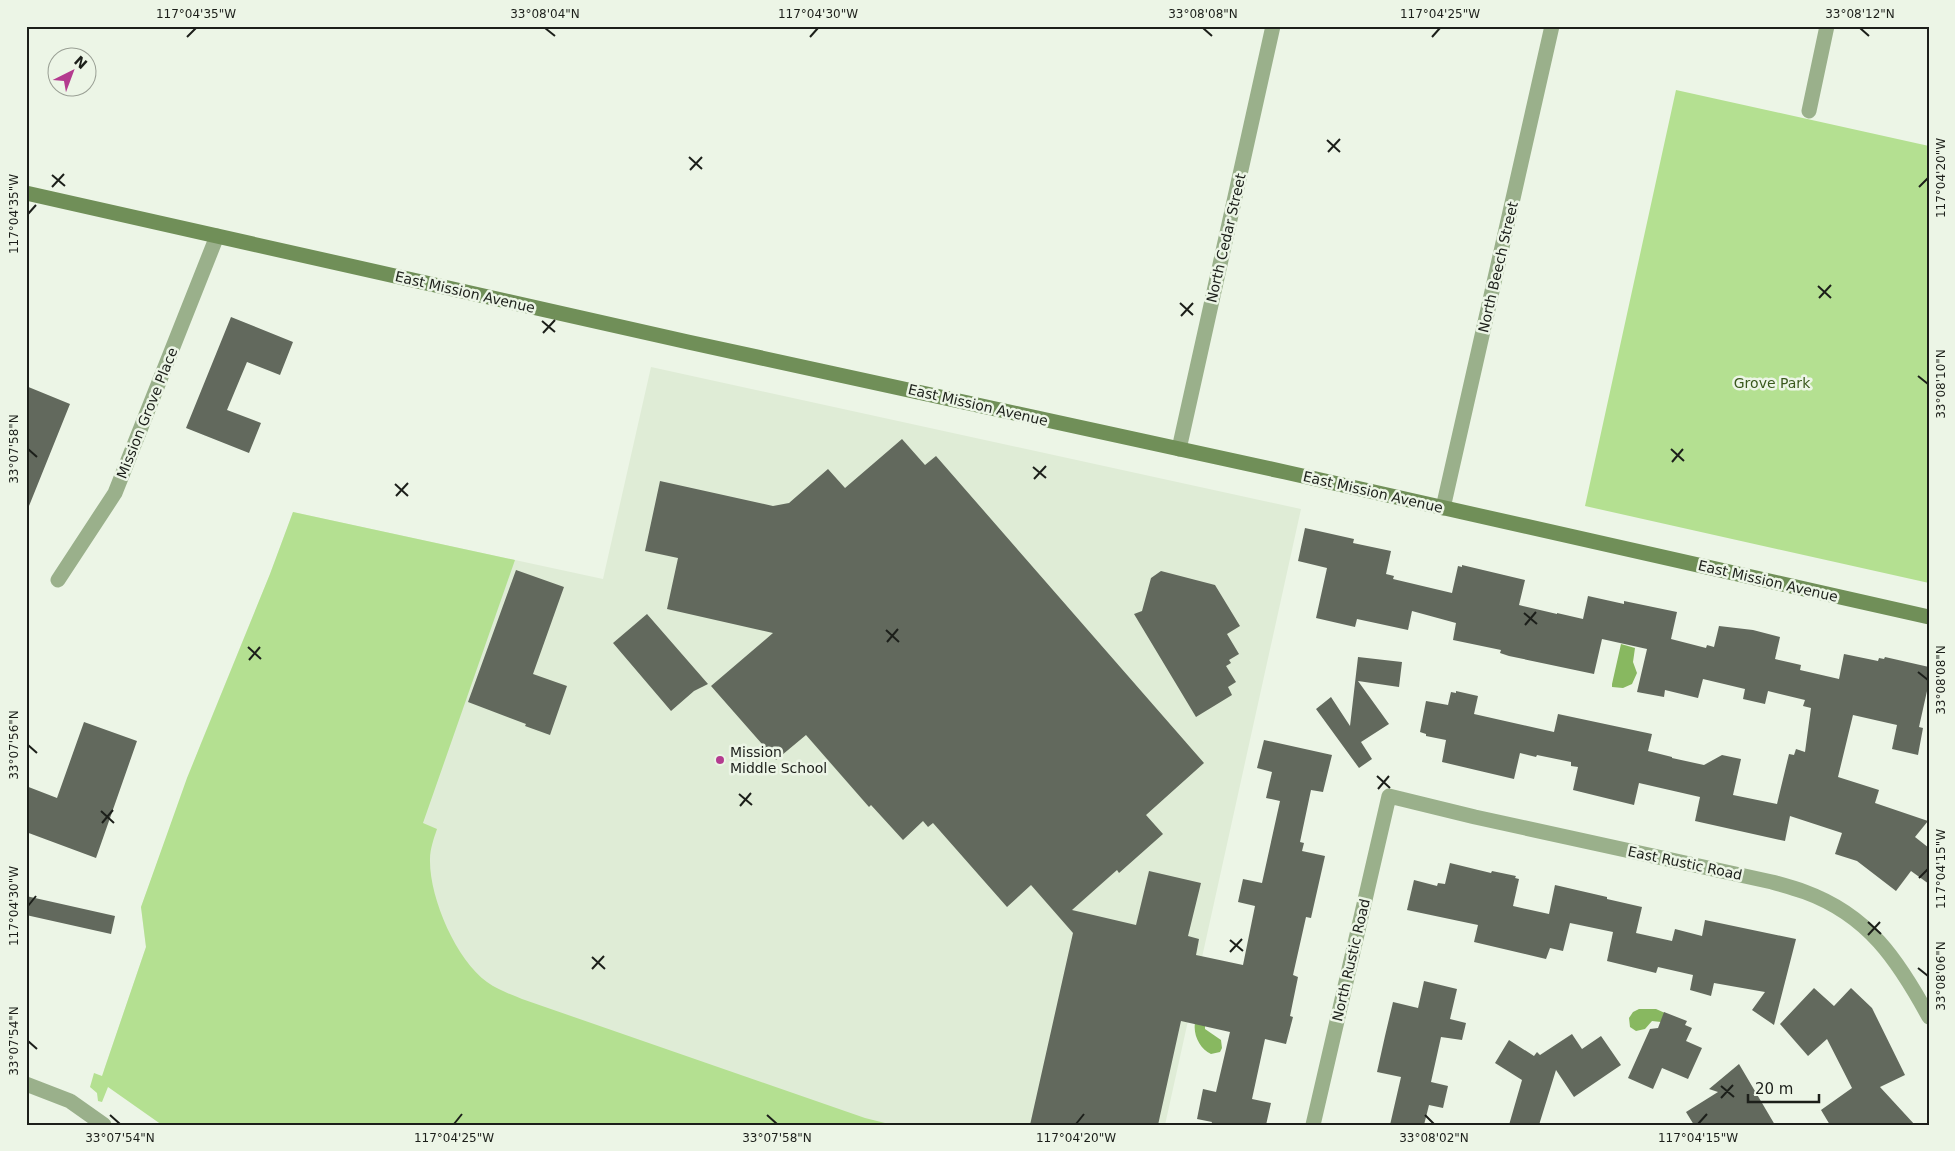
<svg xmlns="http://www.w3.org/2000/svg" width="1955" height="1151" font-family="'DejaVu Sans',sans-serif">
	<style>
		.built { fill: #dfecd6 }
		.green { fill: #b4e091 }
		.water { fill: #88b860 }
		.building { fill: #62695d }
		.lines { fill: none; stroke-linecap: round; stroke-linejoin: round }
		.street { stroke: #9ab08b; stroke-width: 15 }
		.secondary { stroke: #708f58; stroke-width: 15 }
		.ticks { fill: none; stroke: #1c1f1a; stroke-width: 2 }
		.poi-dot { fill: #b43b8f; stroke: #ecf5e6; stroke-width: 2 }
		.labels { text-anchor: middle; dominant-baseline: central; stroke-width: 5; stroke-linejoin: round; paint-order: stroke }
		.street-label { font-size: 14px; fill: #1c1f1a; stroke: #ecf5e6 }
		.park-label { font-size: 14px; fill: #39581c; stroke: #ecf5e6 }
		.poi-label { font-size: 14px; fill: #1c1f1a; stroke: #ecf5e6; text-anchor: start }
		.neatline { fill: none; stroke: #1c1f1a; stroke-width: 2 }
		.ticks-label { font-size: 12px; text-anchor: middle; fill: #1c1f1a }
	</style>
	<rect width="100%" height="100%" fill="#ecf5e6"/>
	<path class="built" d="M 651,367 L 1301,509 L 1165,1125 L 177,1125 L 104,1070 L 146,947 L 141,907 L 201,743 L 270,574 L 293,512 L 603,579 Z"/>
	<path class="green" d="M 1676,90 L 1929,146 L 1929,583 L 1585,506 Z
		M 293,512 L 515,560 L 423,823 L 437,829 C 434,838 430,849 430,859 C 429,897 456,960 487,982 C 498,990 510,994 522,999 L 865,1118 L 893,1125 L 162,1125 L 108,1087 L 102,1102 L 98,1101 L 97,1093 L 90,1087 L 94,1073 L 102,1076 L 146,947 L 141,907 L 187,778 L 270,574 Z"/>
	<path class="water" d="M 1621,644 L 1635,648 L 1633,662 L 1637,673 L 1632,684 L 1623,688 L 1612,687 L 1612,684 Z
		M 1639,1009 L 1656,1009 L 1665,1013 L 1661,1022 L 1652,1021 L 1645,1029 L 1636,1031 L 1630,1027 L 1629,1018 L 1633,1012 Z
		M 1195,1023 L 1205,1025 L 1205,1029 L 1221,1040 L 1222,1048 L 1220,1052 L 1211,1054 C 1200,1049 1193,1035 1195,1023 Z"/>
	<path class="building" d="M 231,317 L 293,342 L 280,375 L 247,362 L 227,410 L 261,423 L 249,453 L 186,428 Z
		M 26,386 L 70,404 L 27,511 L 26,510 Z
		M 902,439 L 925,465 L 936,456 L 1204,763 L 1146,815 L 1163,834 L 1119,873 L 1117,870 L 1072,910 L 1136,925 L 1149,871 L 1201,883 L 1188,936 L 1199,939 L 1196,955 L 1243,965 L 1255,906 L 1238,902 L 1243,879 L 1262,883 L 1280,801 L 1266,798 L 1272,772 L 1257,768 L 1264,740 L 1332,755 L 1323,792 L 1311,790 L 1300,842 L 1304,843 L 1302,851 L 1325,856 L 1311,918 L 1306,917 L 1293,975 L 1298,977 L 1290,1016 L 1293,1017 L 1286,1044 L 1265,1039 L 1252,1099 L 1271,1103 L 1266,1125 L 1211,1125 L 1212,1122 L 1197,1119 L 1203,1089 L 1216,1092 L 1230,1032 L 1181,1021 L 1158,1125 L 1030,1125 L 1073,933 L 1031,885 L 1007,907 L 933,823 L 928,827 L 923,821 L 903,840 L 871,805 L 869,807 L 806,735 L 776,760 L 711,686 L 773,633 L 667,609 L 678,558 L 645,551 L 660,481 L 773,506 L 789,503 L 828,469 L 845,488 Z
		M 1305,528 L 1354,539 L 1353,543 L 1391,551 L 1386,574 L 1394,576 L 1393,579 L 1452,593 L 1458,566 L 1462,567 L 1462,565 L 1525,580 L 1519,605 L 1557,614 L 1557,613 L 1583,619 L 1588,596 L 1624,604 L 1624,601 L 1677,612 L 1671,639 L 1706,648 L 1707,645 L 1714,647 L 1719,626 L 1753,630 L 1780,637 L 1775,659 L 1801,665 L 1800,670 L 1839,679 L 1844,654 L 1878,661 L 1879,658 L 1884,659 L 1885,657 L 1929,667 L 1929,682 L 1919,727 L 1923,728 L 1918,755 L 1892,749 L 1897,725 L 1853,715 L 1838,777 L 1879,790 L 1875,803 L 1928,821 L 1915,837 L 1929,848 L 1929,884 L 1911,871 L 1896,891 L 1857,861 L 1835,854 L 1842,833 L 1790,816 L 1785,841 L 1695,821 L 1700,797 L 1639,783 L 1634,805 L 1573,790 L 1578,767 L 1571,766 L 1571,762 L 1537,755 L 1536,757 L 1520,753 L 1514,779 L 1442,762 L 1446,740 L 1426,736 L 1426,734 L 1420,732 L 1426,701 L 1448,705 L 1451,692 L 1456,693 L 1456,691 L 1478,696 L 1474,714 L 1554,732 L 1558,714 L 1652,734 L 1648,751 L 1672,757 L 1672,758 L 1704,765 L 1722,755 L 1741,759 L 1733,795 L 1777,804 L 1789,754 L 1794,755 L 1796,749 L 1805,752 L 1811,708 L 1803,706 L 1805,700 L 1768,691 L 1765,704 L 1743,699 L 1745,689 L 1703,679 L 1698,698 L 1665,690 L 1664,697 L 1637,692 L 1647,649 L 1602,639 L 1594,674 L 1509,656 L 1500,653 L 1501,650 L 1453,640 L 1456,623 L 1412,611 L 1408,630 L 1357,619 L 1355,627 L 1316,618 L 1327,568 L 1298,561 Z
		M 516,570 L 564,587 L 533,674 L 567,686 L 550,735 L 525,726 L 526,724 L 468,702 Z
		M 1161,571 L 1215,585 L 1240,626 L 1227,634 L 1239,654 L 1229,660 L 1231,663 L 1226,666 L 1236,682 L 1228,687 L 1232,695 L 1196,717 L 1134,614 L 1142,611 L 1151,578 Z
		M 647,614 L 708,684 L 694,691 L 671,711 L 613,643 Z
		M 1358,657 L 1402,662 L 1399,687 L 1358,681 L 1389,724 L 1361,742 L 1372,759 L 1359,768 L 1316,709 L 1331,697 L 1350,726 Z
		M 84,722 L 137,741 L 96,858 L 26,832 L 26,786 L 57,798 Z
		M 1450,863 L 1491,873 L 1492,871 L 1516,876 L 1515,878 L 1519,879 L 1513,906 L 1549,914 L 1555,885 L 1607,897 L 1607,899 L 1642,907 L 1636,933 L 1672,941 L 1675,929 L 1702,936 L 1705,920 L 1796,939 L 1774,1025 L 1752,1010 L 1765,992 L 1714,983 L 1711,996 L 1690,990 L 1693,975 L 1658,967 L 1656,973 L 1607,961 L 1613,932 L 1570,923 L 1563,951 L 1550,948 L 1546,959 L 1474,942 L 1478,925 L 1407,910 L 1414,880 L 1437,886 L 1438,883 L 1445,884 Z
		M 26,896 L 115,916 L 111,934 L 26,915 Z
		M 1424,981 L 1457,989 L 1450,1019 L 1466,1023 L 1462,1040 L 1441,1037 L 1431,1082 L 1448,1086 L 1443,1108 L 1429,1105 L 1424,1125 L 1390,1125 L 1401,1077 L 1377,1072 L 1385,1036 L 1393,1002 L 1418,1008 Z
		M 1814,988 L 1834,1006 L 1851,988 L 1872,1008 L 1905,1075 L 1880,1087 L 1915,1125 L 1830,1125 L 1821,1110 L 1852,1088 L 1827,1039 L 1808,1056 L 1780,1024 Z
		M 1664,1012 L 1687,1021 L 1685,1025 L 1692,1028 L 1686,1041 L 1702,1048 L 1688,1079 L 1662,1068 L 1653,1089 L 1628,1078 L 1650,1029 L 1658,1028 Z
		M 1572,1034 L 1582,1049 L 1601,1036 L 1621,1065 L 1574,1097 L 1556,1070 L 1539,1125 L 1509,1125 L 1522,1080 L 1495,1063 L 1509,1040 L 1534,1056 L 1537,1052 L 1540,1055 Z
		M 1739,1064 L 1775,1125 L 1694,1125 L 1686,1112 L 1718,1092 L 1709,1089 Z"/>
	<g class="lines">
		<path class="street" d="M 1809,111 L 1827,26
			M 1179,449 L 1273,26
			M 1443,508 L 1552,26
			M 58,580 L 115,493 L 217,236
			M 26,1084 L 70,1101 L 104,1125
			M 1313,1125 L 1389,796 L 1475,817 L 1772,882 C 1783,885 1794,888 1805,892 C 1868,915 1898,960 1929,1017"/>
		<path class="secondary" d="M 26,193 L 688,342 L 1285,472 L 1929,617"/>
	</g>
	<path class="ticks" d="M 545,28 L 555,36M 1203,28 L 1212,36M 1860,28 L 1869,36M 187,37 L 196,28M 810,37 L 818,28M 1432,37 L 1440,28M 1327,140 L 1340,152M 1328,152 L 1340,139M 689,157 L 702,169M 690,170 L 702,157M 52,175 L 65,186M 52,187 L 64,174M 1919,187 L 1928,178M 28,214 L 36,205M 1818,286 L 1831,298M 1819,298 L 1831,285M 1180,303 L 1193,315M 1181,316 L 1193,303M 542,321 L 555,332M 543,333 L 555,320M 1918,376 L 1928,384M 28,449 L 37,457M 1671,449 L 1684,461M 1672,462 L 1683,449M 1033,467 L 1046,478M 1034,479 L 1046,466M 395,484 L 408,496M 396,496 L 408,483M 1524,613 L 1537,624M 1525,625 L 1536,612M 886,630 L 899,642M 887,642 L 898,629M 248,647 L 261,659M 249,660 L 260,647M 1918,672 L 1928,680M 28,745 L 37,753M 1377,776 L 1390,788M 1378,789 L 1389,776M 739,794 L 752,805M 740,806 L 751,793M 101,811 L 114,823M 102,823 L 113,810M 1919,878 L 1928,869M 28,906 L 36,896M 1868,922 L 1881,934M 1868,935 L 1880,922M 1230,940 L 1243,951M 1230,952 L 1242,939M 592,957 L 605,969M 1918,968 L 1928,976M 592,969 L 604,956M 28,1041 L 37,1049M 1721,1086 L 1734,1097M 1721,1098 L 1733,1085M 110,1115 L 120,1124M 767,1115 L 777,1124M 1425,1115 L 1434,1124M 454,1124 L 462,1114M 1076,1124 L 1084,1114M 1698,1124 L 1707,1114"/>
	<circle class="poi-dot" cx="720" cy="760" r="5"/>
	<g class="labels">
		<g class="street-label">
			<text transform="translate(1226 238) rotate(-77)">North Cedar Street</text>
			<text transform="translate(1498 267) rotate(-77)">North Beech Street</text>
			<text transform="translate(465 292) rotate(13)">East Mission Avenue</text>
			<text transform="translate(978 405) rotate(13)">East Mission Avenue</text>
			<text transform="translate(147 413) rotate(-68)">Mission Grove Place</text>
			<text transform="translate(1373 492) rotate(13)">East Mission Avenue</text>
			<text transform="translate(1768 581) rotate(13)">East Mission Avenue</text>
			<text transform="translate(1685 863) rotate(12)">East Rustic Road</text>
			<text transform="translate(1351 960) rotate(-77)">North Rustic Road</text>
		</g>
		<g class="park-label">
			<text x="1772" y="383">Grove Park</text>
		</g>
		<g class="poi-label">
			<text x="730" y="752">Mission<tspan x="730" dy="16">Middle School</tspan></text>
		</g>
	</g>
	<rect width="1955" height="1151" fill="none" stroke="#ecf5e6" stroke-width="55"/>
	<g transform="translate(72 72) rotate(42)"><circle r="24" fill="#ecf5e6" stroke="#999f94"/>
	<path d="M0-4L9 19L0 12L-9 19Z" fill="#b43b8f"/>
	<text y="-8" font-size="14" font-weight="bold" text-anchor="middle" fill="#1c1f1a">N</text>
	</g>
	<path d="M1748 1094v8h71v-8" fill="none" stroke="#1c1f1a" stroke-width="2.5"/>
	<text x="1755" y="1094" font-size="15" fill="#1c1f1a" stroke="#ecf5e6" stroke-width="4" paint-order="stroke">20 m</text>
	<rect x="28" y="28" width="1900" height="1096" class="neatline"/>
	<g class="ticks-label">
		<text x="196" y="18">117°04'35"W</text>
		<text x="545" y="18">33°08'04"N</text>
		<text x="818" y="18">117°04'30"W</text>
		<text x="1203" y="18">33°08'08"N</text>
		<text x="1440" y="18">117°04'25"W</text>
		<text x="1860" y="18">33°08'12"N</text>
		<text transform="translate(1941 178) rotate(-90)" y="4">117°04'20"W</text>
		<text transform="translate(14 214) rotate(-90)" y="4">117°04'35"W</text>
		<text transform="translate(1941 384) rotate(-90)" y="4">33°08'10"N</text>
		<text transform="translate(14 449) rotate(-90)" y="4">33°07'58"N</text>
		<text transform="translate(1941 680) rotate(-90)" y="4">33°08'08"N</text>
		<text transform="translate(14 745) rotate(-90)" y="4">33°07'56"N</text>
		<text transform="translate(1941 869) rotate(-90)" y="4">117°04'15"W</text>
		<text transform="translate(14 906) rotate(-90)" y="4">117°04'30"W</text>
		<text transform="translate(1941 976) rotate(-90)" y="4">33°08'06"N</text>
		<text transform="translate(14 1041) rotate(-90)" y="4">33°07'54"N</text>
		<text x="120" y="1142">33°07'54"N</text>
		<text x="454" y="1142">117°04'25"W</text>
		<text x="777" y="1142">33°07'58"N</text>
		<text x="1076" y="1142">117°04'20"W</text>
		<text x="1434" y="1142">33°08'02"N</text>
		<text x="1698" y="1142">117°04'15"W</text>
	</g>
</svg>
